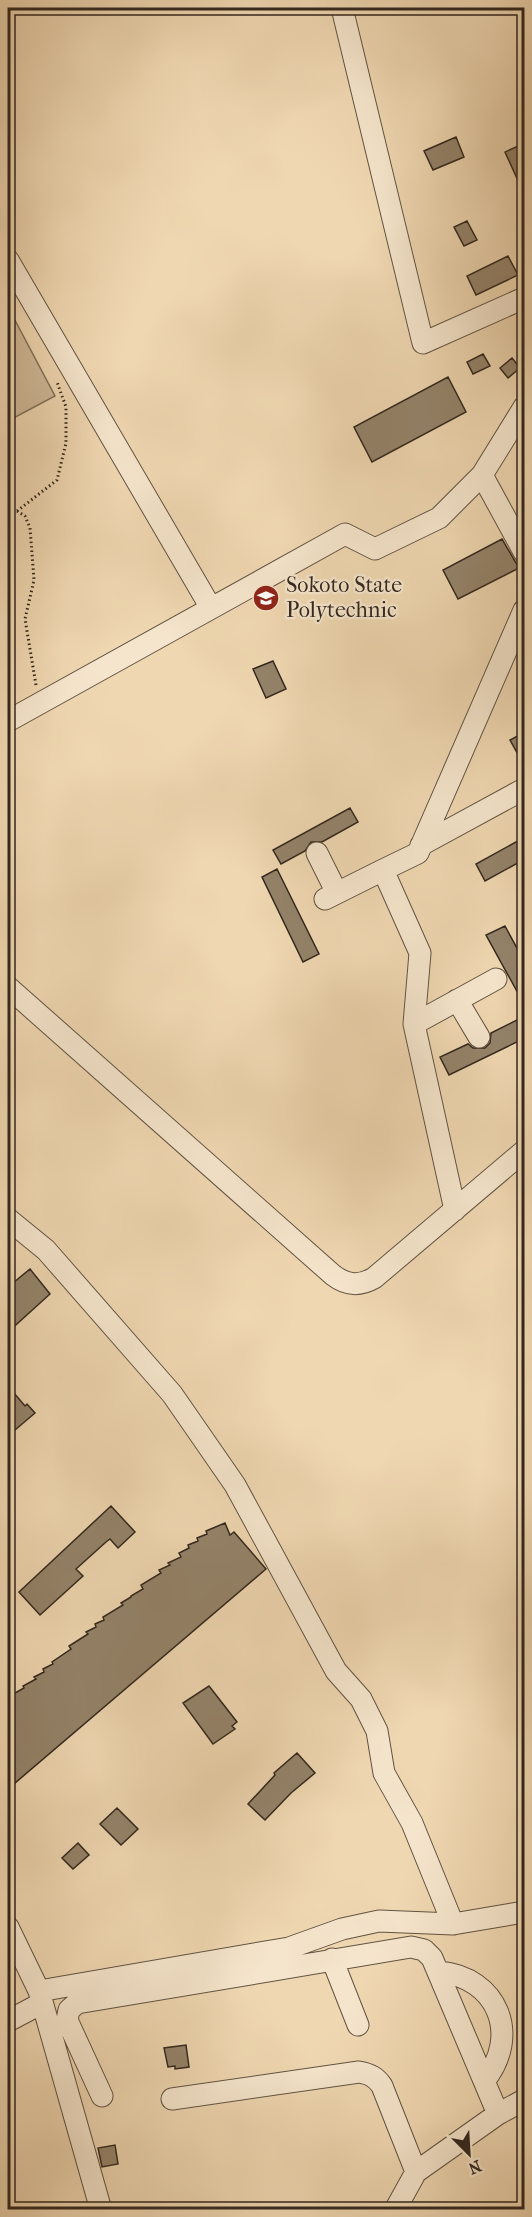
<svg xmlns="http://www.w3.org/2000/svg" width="532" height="2217" font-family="'IM FELL French Canon',serif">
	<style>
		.green { fill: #cfb998; stroke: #80705b; stroke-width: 1.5 }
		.building { fill: #94836a; stroke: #32271e; stroke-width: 1.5 }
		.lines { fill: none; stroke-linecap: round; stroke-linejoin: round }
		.minor-casing { stroke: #615343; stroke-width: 23 }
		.path { stroke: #32271e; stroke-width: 3; stroke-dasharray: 1.5 3; stroke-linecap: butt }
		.minor { stroke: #f5e5cc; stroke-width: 21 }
		.labels { text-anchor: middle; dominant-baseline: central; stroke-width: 4.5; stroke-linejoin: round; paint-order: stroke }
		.poi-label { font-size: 22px; fill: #32271e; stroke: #f5e5cc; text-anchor: start }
	</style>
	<rect width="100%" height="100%" fill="#efd7b1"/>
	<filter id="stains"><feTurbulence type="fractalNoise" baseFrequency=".00333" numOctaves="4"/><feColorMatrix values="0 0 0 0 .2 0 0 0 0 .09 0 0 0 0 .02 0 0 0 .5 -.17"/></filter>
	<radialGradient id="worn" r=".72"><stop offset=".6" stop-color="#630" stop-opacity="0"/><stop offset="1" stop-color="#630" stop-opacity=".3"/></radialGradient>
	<path class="green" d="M 8,307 L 55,396 L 8,421 Z"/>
	<path class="building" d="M 456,137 L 464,157 L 433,170 L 424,151 Z
		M 525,143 L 525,196 L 505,152 Z
		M 467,221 L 477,240 L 464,246 L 454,227 Z
		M 508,256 L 518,275 L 476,295 L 467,276 Z
		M 483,354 L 490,366 L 473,374 L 467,362 Z
		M 512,358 L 520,368 L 508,378 L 500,368 Z
		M 448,377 L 466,412 L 372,462 L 354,427 Z
		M 502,539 L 519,568 L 458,599 L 443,570 Z
		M 273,661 L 286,689 L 266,698 L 253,669 Z
		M 525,732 L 525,767 L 510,740 Z
		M 350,808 L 358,822 L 322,842 L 311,842 L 305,851 L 281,864 L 273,850 Z
		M 525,837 L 525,859 L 485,881 L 476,864 Z
		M 277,869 L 319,954 L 303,962 L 262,877 Z
		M 505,926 L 525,963 L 525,1006 L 486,935 Z
		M 525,1016 L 525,1038 L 449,1075 L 440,1057 L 468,1044 L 473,1048 L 485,1048 L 490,1043 L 491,1033 Z
		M 30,1269 L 50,1294 L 8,1332 L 8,1287 Z
		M 8,1386 L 25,1406 L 27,1404 L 35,1413 L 8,1436 Z
		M 111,1506 L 135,1532 L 118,1548 L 110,1539 L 106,1542 L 76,1569 L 83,1576 L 40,1615 L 19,1592 Z
		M 225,1523 L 230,1535 L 234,1532 L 266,1569 L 8,1789 L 8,1697 L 24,1688 L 23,1686 L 36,1679 L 34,1677 L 44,1672 L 43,1669 L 53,1664 L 52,1662 L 71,1649 L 69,1646 L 88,1634 L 86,1632 L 96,1627 L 95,1624 L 104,1620 L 103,1617 L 123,1605 L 121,1603 L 131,1597 L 131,1596 L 143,1589 L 141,1585 L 161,1573 L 159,1570 L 170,1565 L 168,1563 L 181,1557 L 179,1553 L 189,1548 L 188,1545 L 198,1541 L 197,1538 L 207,1534 L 206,1531 Z
		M 209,1686 L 237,1722 L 232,1726 L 235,1729 L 213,1744 L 183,1703 Z
		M 297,1753 L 315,1773 L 291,1793 L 265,1820 L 248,1804 L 275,1775 L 274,1773 Z
		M 117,1808 L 138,1829 L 121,1845 L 100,1824 Z
		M 78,1843 L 89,1855 L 73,1869 L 62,1858 Z
		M 186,2045 L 189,2067 L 175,2069 L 175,2066 L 168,2067 L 164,2048 Z
		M 115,2145 L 118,2164 L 102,2167 L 98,2148 Z"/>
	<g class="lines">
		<defs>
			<path id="minor" d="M 342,8 L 423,343 L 524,298
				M 8,260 L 211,608
				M 482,475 L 524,552
				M 8,721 L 345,534 L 375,549 L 439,518 L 482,475 L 524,407
				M 421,845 L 524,789
				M 317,853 L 337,893
				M 325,899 L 383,870
				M 8,987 L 333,1275 C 347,1286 360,1286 374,1278 L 524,1151
				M 457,1000 L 479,1037
				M 414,1024 L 496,979
				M 455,1210 L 414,1024 L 420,953 L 383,870 L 418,853 L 524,610
				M 8,1219 L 46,1250 L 172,1394 L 235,1485 L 336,1671 L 361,1699 L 377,1731 L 384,1773 L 412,1823 L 453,1924
				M 8,1927 L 39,1991 L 101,2210
				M 332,1959 L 358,2025
				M 439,1972 C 498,1977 521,2036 484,2081
				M 39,1991 L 289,1948 L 342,1929 L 379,1921 L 453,1924 L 524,1912
				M 8,2021 L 42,2003
				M 102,2096 L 67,2020 L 69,2010 L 77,2003 L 411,1947 L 424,1950 L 432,1958 L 498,2114
				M 172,2099 L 359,2072 C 370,2074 376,2077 382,2086 L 416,2172
				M 395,2210 L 416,2172 L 498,2114 L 524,2100"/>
		</defs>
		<use href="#minor" class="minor-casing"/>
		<path class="path" d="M 8,511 L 17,511 L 25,516 L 30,528 L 34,580 L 25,619 L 36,685
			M 17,511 L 57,480 L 66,443 L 66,407 L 57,382"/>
		<use href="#minor" class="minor"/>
	</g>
	<defs>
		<symbol id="university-disc" viewBox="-11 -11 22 22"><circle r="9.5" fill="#8f2418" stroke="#f5e5cc"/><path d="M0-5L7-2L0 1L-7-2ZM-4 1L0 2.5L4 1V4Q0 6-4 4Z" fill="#fff"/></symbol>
	</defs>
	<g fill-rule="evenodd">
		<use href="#university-disc" x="251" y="583" width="30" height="30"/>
	</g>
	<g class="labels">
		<g class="poi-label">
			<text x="286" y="585">Sokoto State<tspan x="286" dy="25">Polytechnic</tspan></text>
		</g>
	</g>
	<rect width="532" height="2217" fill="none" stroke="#efd7b1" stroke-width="30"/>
	<rect x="9" y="9" width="514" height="2199" fill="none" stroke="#32271e" stroke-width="3"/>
	<rect x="15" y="15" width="502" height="2187" fill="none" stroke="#32271e" stroke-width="1.5"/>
	<g transform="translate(469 2154) rotate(156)" stroke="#f5e5cc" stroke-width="4.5" paint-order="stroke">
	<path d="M0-4.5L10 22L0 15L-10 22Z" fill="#32271e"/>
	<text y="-9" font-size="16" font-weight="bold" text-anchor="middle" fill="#32271e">N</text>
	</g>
	<rect width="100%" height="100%" filter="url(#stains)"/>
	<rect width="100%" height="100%" fill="url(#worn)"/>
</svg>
